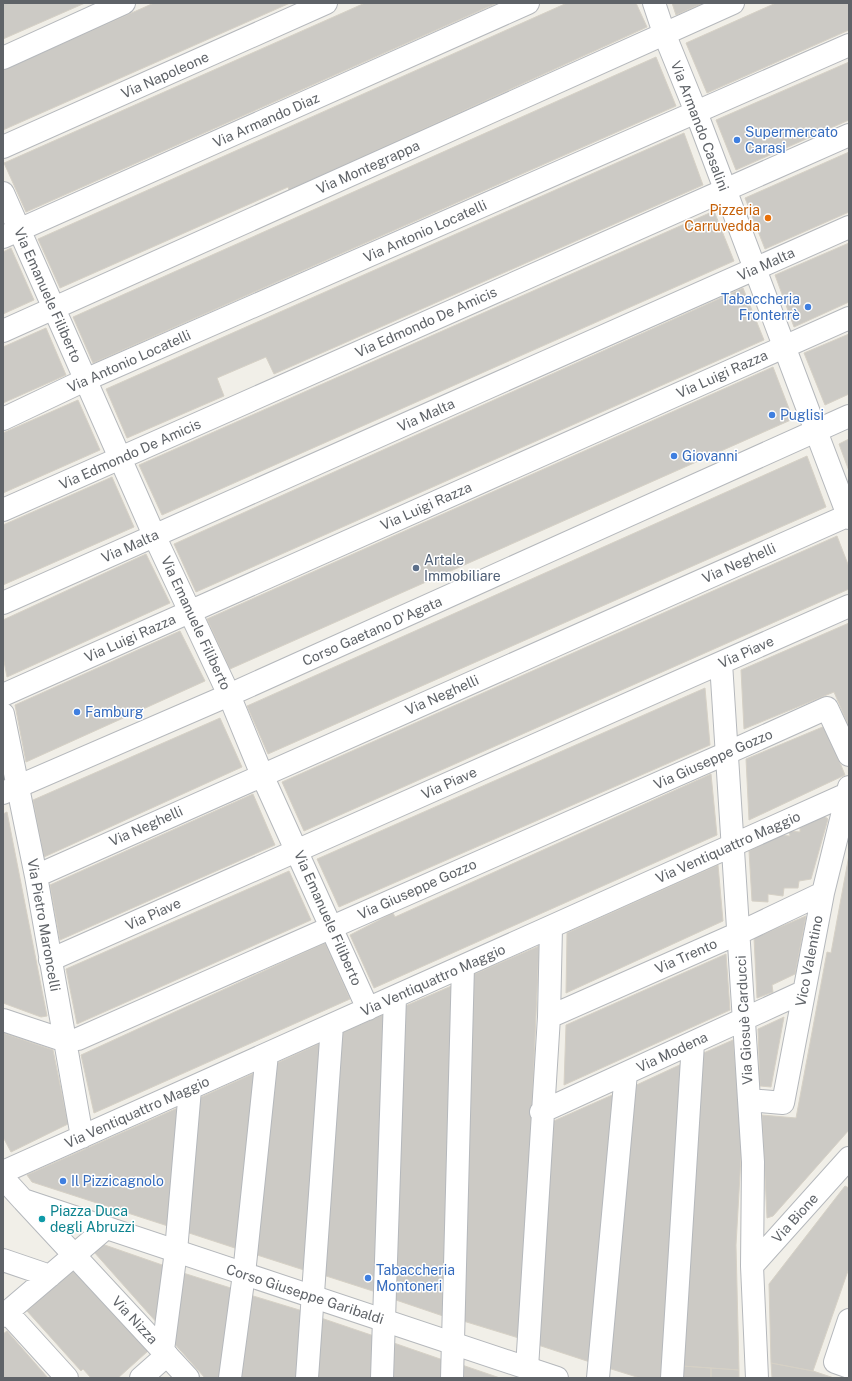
<svg xmlns="http://www.w3.org/2000/svg" width="852" height="1381" font-family="'Public Sans',sans-serif">
	<style>
		.building { fill: #cccac5; stroke: #d6d1c6 }
		.lines { fill: none; stroke-linecap: round; stroke-linejoin: round }
		.minor-casing { stroke: #b5b8bc; stroke-width: 24 }
		.tertiary-casing { stroke: #b5b8bc; stroke-width: 24 }
		.minor { stroke: #fff; stroke-width: 22 }
		.tertiary { stroke: #fff; stroke-width: 22 }
		.shop-dot { fill: #3f7fe0; stroke: #fff; stroke-width: 1.5 }
		.food-dot { fill: #e8710a; stroke: #fff; stroke-width: 1.5 }
		.service-dot { fill: #5c6f8a; stroke: #fff; stroke-width: 1.5 }
		.culture-dot { fill: #0f9aa8; stroke: #fff; stroke-width: 1.5 }
		.labels { text-anchor: middle; dominant-baseline: central; stroke-width: 3; stroke-linejoin: round; paint-order: stroke }
		.street-label { font-size: 14px; fill: #5f6368; stroke: #fff }
		.shop-label { font-size: 14px; fill: #366cbe; stroke: #fff; text-anchor: start }
		.food-label { font-size: 14px; fill: #c56008; stroke: #fff; text-anchor: end }
		.service-label { font-size: 14px; fill: #4e5e75; stroke: #fff; text-anchor: start }
		.culture-label { font-size: 14px; fill: #0d838f; stroke: #fff; text-anchor: start }
	</style>
	<rect width="100%" height="100%" fill="#f1efe8"/>
	<path class="building" d="M 3,3 L 85,3 L 3,39 Z
		M 154,3 L 290,3 L 3,130 L 3,70 Z
		M 365,3 L 497,3 L 26,212 L 4,163 Z
		M 567,3 L 636,3 L 647,27 L 289,190 L 288,187 L 60,288 L 38,239 Z
		M 672,3 L 703,3 L 676,15 Z
		M 776,3 L 849,3 L 849,30 L 707,93 L 686,43 Z
		M 656,57 L 676,106 L 93,363 L 73,317 Z
		M 849,62 L 849,120 L 736,170 L 716,120 Z
		M 684,133 L 703,185 L 274,374 L 266,357 L 217,378 L 224,396 L 127,438 L 106,389 Z
		M 849,152 L 849,212 L 765,249 L 745,198 Z
		M 714,211 L 734,261 L 162,515 L 139,465 Z
		M 849,243 L 849,302 L 794,327 L 775,275 Z
		M 11,248 L 34,300 L 3,314 L 3,252 Z
		M 743,288 L 764,340 L 196,592 L 174,544 Z
		M 46,328 L 66,375 L 3,403 L 3,347 Z
		M 849,334 L 849,394 L 825,405 L 804,353 Z
		M 773,367 L 793,419 L 230,669 L 207,619 Z
		M 78,400 L 100,450 L 3,493 L 3,433 Z
		M 849,439 L 849,471 L 839,444 Z
		M 807,456 L 826,507 L 268,754 L 247,706 Z
		M 112,477 L 134,527 L 3,585 L 3,525 Z
		M 837,536 L 849,567 L 849,589 L 304,831 L 282,782 Z
		M 146,554 L 170,603 L 7,677 L 3,656 L 3,620 Z
		M 849,623 L 849,727 L 834,692 L 744,729 L 741,670 Z
		M 180,631 L 205,681 L 26,762 L 15,705 Z
		M 705,688 L 710,745 L 339,907 L 317,859 Z
		M 220,718 L 242,767 L 44,857 L 33,800 Z
		M 825,726 L 845,775 L 749,820 L 746,759 Z
		M 711,774 L 717,835 L 374,988 L 350,935 L 393,913 L 395,917 Z
		M 253,794 L 275,845 L 60,940 L 50,885 Z
		M 7,812 L 47,1016 L 41,1017 L 3,1003 L 3,814 Z
		M 824,816 L 828,819 L 811,879 L 799,881 L 798,888 L 784,888 L 783,896 L 768,894 L 768,902 L 752,901 L 749,851 L 779,835 L 790,836 L 789,831 L 800,832 L 800,828 Z
		M 849,855 L 849,1130 L 773,1216 L 767,1218 L 762,1115 L 796,1118 L 827,952 L 831,953 Z
		M 718,865 L 723,921 L 566,993 L 567,933 Z
		M 289,871 L 311,920 L 77,1024 L 66,969 Z
		M 806,916 L 795,974 L 772,985 L 773,992 L 757,998 L 754,938 Z
		M 325,943 L 350,999 L 94,1113 L 81,1055 Z
		M 539,946 L 522,1339 L 460,1320 L 470,976 Z
		M 726,954 L 730,1010 L 564,1085 L 566,1025 Z
		M 456,984 L 446,1317 L 390,1298 L 403,1007 Z
		M 389,1012 L 379,1293 L 320,1274 L 339,1034 Z
		M 784,1017 L 771,1087 L 760,1086 L 758,1029 Z
		M 3,1033 L 53,1050 L 68,1124 L 11,1152 L 3,1137 Z
		M 733,1040 L 742,1139 L 736,1245 L 739,1370 L 682,1366 L 699,1055 Z
		M 325,1041 L 307,1271 L 254,1254 L 275,1064 Z
		M 686,1062 L 665,1378 L 640,1378 L 608,1368 L 630,1088 Z
		M 259,1071 L 241,1250 L 183,1231 L 197,1099 Z
		M 619,1092 L 593,1363 L 535,1344 L 547,1124 Z
		M 182,1106 L 171,1227 L 32,1182 L 27,1175 Z
		M 845,1186 L 849,1188 L 849,1268 L 813,1371 L 771,1363 L 769,1284 Z
		M 99,1243 L 168,1267 L 158,1324 L 94,1252 Z
		M 74,1269 L 148,1351 L 118,1378 L 91,1378 L 83,1369 L 81,1371 L 27,1311 Z
		M 180,1272 L 237,1290 L 225,1378 L 205,1378 L 172,1341 Z
		M 250,1295 L 306,1312 L 301,1378 L 239,1378 Z
		M 318,1317 L 377,1337 L 375,1378 L 314,1378 Z
		M 7,1331 L 48,1378 L 3,1378 L 3,1334 Z
		M 388,1341 L 446,1361 L 446,1378 L 387,1378 Z
		M 771,1363 L 813,1371 L 834,1378 L 772,1378 Z
		M 459,1364 L 500,1378 L 458,1378 Z
		M 682,1366 L 711,1368 L 711,1378 L 681,1378 Z
		M 711,1368 L 739,1370 L 739,1378 L 711,1378 Z"/>
	<g class="lines">
		<defs>
			<path id="minor" d="M 3,58 L 124,3
				M 3,147 L 326,3
				M 3,193 L 154,535 L 229,695 L 262,775 L 368,1009
				M 3,237 L 528,3
				M 3,331 L 733,3
				M 3,419 L 85,380 L 849,45
				M 816,431 L 849,518
				M 3,510 L 849,135
				M 3,603 L 849,227
				M 721,663 L 753,1162 L 752,1266 L 757,1378
				M 3,695 L 849,318
				M 3,714 L 36,876 L 82,1137
				M 36,876 L 849,515
				M 50,960 L 849,606
				M 549,1017 L 739,933 L 823,893
				M 3,1020 L 66,1041 L 78,1039 L 727,753 L 827,708 L 849,755
				M 749,1100 L 783,1103 L 823,893 L 849,787
				M 541,1112 L 803,992
				M 3,1172 L 847,794
				M 3,1260 L 50,1276
				M 752,1266 L 849,1158
				M 7,1312 L 67,1378
				M 3,1316 L 106,1228
				M 849,1320 L 835,1362 L 849,1367
				M 163,1350 L 176,1251 L 190,1089
				M 527,1368 L 549,1017 L 551,927
				M 141,1378 L 167,1355
				M 230,1378 L 244,1274 L 267,1054
				M 307,1378 L 332,1025
				M 382,1378 L 395,997
				M 452,1378 L 463,966
				M 598,1378 L 626,1073
				M 672,1378 L 693,1043"/>
			<path id="tertiary" d="M 654,3 L 664,33 L 696,112 L 816,431
				M 3,793 L 229,695 L 849,416
				M 3,1178 L 23,1200 L 557,1378
				M 24,1201 L 188,1378"/>
		</defs>
		<use href="#minor" class="minor-casing"/>
		<use href="#tertiary" class="tertiary-casing"/>
		<use href="#minor" class="minor"/>
		<use href="#tertiary" class="tertiary"/>
	</g>
	<g class="shop-dot">
		<circle cx="737" cy="140" r="4"/>
		<circle cx="808" cy="307" r="4"/>
		<circle cx="772" cy="415" r="4"/>
		<circle cx="674" cy="456" r="4"/>
		<circle cx="77" cy="712" r="4"/>
		<circle cx="63" cy="1181" r="4"/>
		<circle cx="368" cy="1278" r="4"/>
	</g>
	<circle class="food-dot" cx="768" cy="218" r="4"/>
	<circle class="service-dot" cx="416" cy="568" r="4"/>
	<circle class="culture-dot" cx="42" cy="1219" r="4"/>
	<g class="labels">
		<g class="street-label">
			<text transform="translate(165 75) rotate(-24)">Via Napoleone</text>
			<text transform="translate(266 120) rotate(-24)">Via Armando Diaz</text>
			<text transform="translate(700 126) rotate(69)">Via Armando Casalini</text>
			<text transform="translate(368 167) rotate(-24)">Via Montegrappa</text>
			<text transform="translate(425 231) rotate(-24)">Via Antonio Locatelli</text>
			<text transform="translate(766 264) rotate(-24)">Via Malta</text>
			<text transform="translate(48 295) rotate(66)">Via Emanuele Filiberto</text>
			<text transform="translate(426 322) rotate(-24)">Via Edmondo De Amicis</text>
			<text transform="translate(129 361) rotate(-24)">Via Antonio Locatelli</text>
			<text transform="translate(722 374) rotate(-24)">Via Luigi Razza</text>
			<text transform="translate(426 415) rotate(-24)">Via Malta</text>
			<text transform="translate(130 454) rotate(-24)">Via Edmondo De Amicis</text>
			<text transform="translate(426 506) rotate(-24)">Via Luigi Razza</text>
			<text transform="translate(130 546) rotate(-24)">Via Malta</text>
			<text transform="translate(739 563) rotate(-24)">Via Neghelli</text>
			<text transform="translate(196 623) rotate(65)">Via Emanuele Filiberto</text>
			<text transform="translate(372 631) rotate(-24)">Corso Gaetano D'Agata</text>
			<text transform="translate(130 638) rotate(-24)">Via Luigi Razza</text>
			<text transform="translate(746 652) rotate(-24)">Via Piave</text>
			<text transform="translate(442 695) rotate(-24)">Via Neghelli</text>
			<text transform="translate(713 759) rotate(-24)">Via Giuseppe Gozzo</text>
			<text transform="translate(449 783) rotate(-24)">Via Piave</text>
			<text transform="translate(146 826) rotate(-24)">Via Neghelli</text>
			<text transform="translate(728 847) rotate(-24)">Via Ventiquattro Maggio</text>
			<text transform="translate(417 889) rotate(-24)">Via Giuseppe Gozzo</text>
			<text transform="translate(153 914) rotate(-24)">Via Piave</text>
			<text transform="translate(328 918) rotate(66)">Via Emanuele Filiberto</text>
			<text transform="translate(44 925) rotate(80)">Via Pietro Maroncelli</text>
			<text transform="translate(686 956) rotate(-24)">Via Trento</text>
			<text transform="translate(809 961) rotate(-79)">Vico Valentino</text>
			<text transform="translate(433 980) rotate(-24)">Via Ventiquattro Maggio</text>
			<text transform="translate(744 1020) rotate(-93)">Via Giosuè Carducci</text>
			<text transform="translate(672 1052) rotate(-25)">Via Modena</text>
			<text transform="translate(137 1112) rotate(-24)">Via Ventiquattro Maggio</text>
			<text transform="translate(795 1218) rotate(-48)">Via Bione</text>
			<text transform="translate(305 1294) rotate(18)">Corso Giuseppe Garibaldi</text>
			<text transform="translate(135 1320) rotate(47)">Via Nizza</text>
		</g>
		<g class="shop-label">
			<text x="745" y="132">Supermercato<tspan x="745" dy="16">Carasi</tspan></text>
			<text x="800" y="299" text-anchor="end">Tabaccheria<tspan x="800" dy="16">Fronterrè</tspan></text>
			<text x="780" y="415">Puglisi</text>
			<text x="682" y="456">Giovanni</text>
			<text x="85" y="712">Famburg</text>
			<text x="71" y="1181">Il Pizzicagnolo</text>
			<text x="376" y="1270">Tabaccheria<tspan x="376" dy="16">Montoneri</tspan></text>
		</g>
		<g class="food-label">
			<text x="760" y="210">Pizzeria<tspan x="760" dy="16">Carruvedda</tspan></text>
		</g>
		<g class="service-label">
			<text x="424" y="560">Artale<tspan x="424" dy="16">Immobiliare</tspan></text>
		</g>
		<g class="culture-label">
			<text x="50" y="1211">Piazza Duca<tspan x="50" dy="16">degli Abruzzi</tspan></text>
		</g>
	</g>
	<rect width="852" height="1381" fill="none" stroke="#5f6368" stroke-width="8"/>
</svg>
